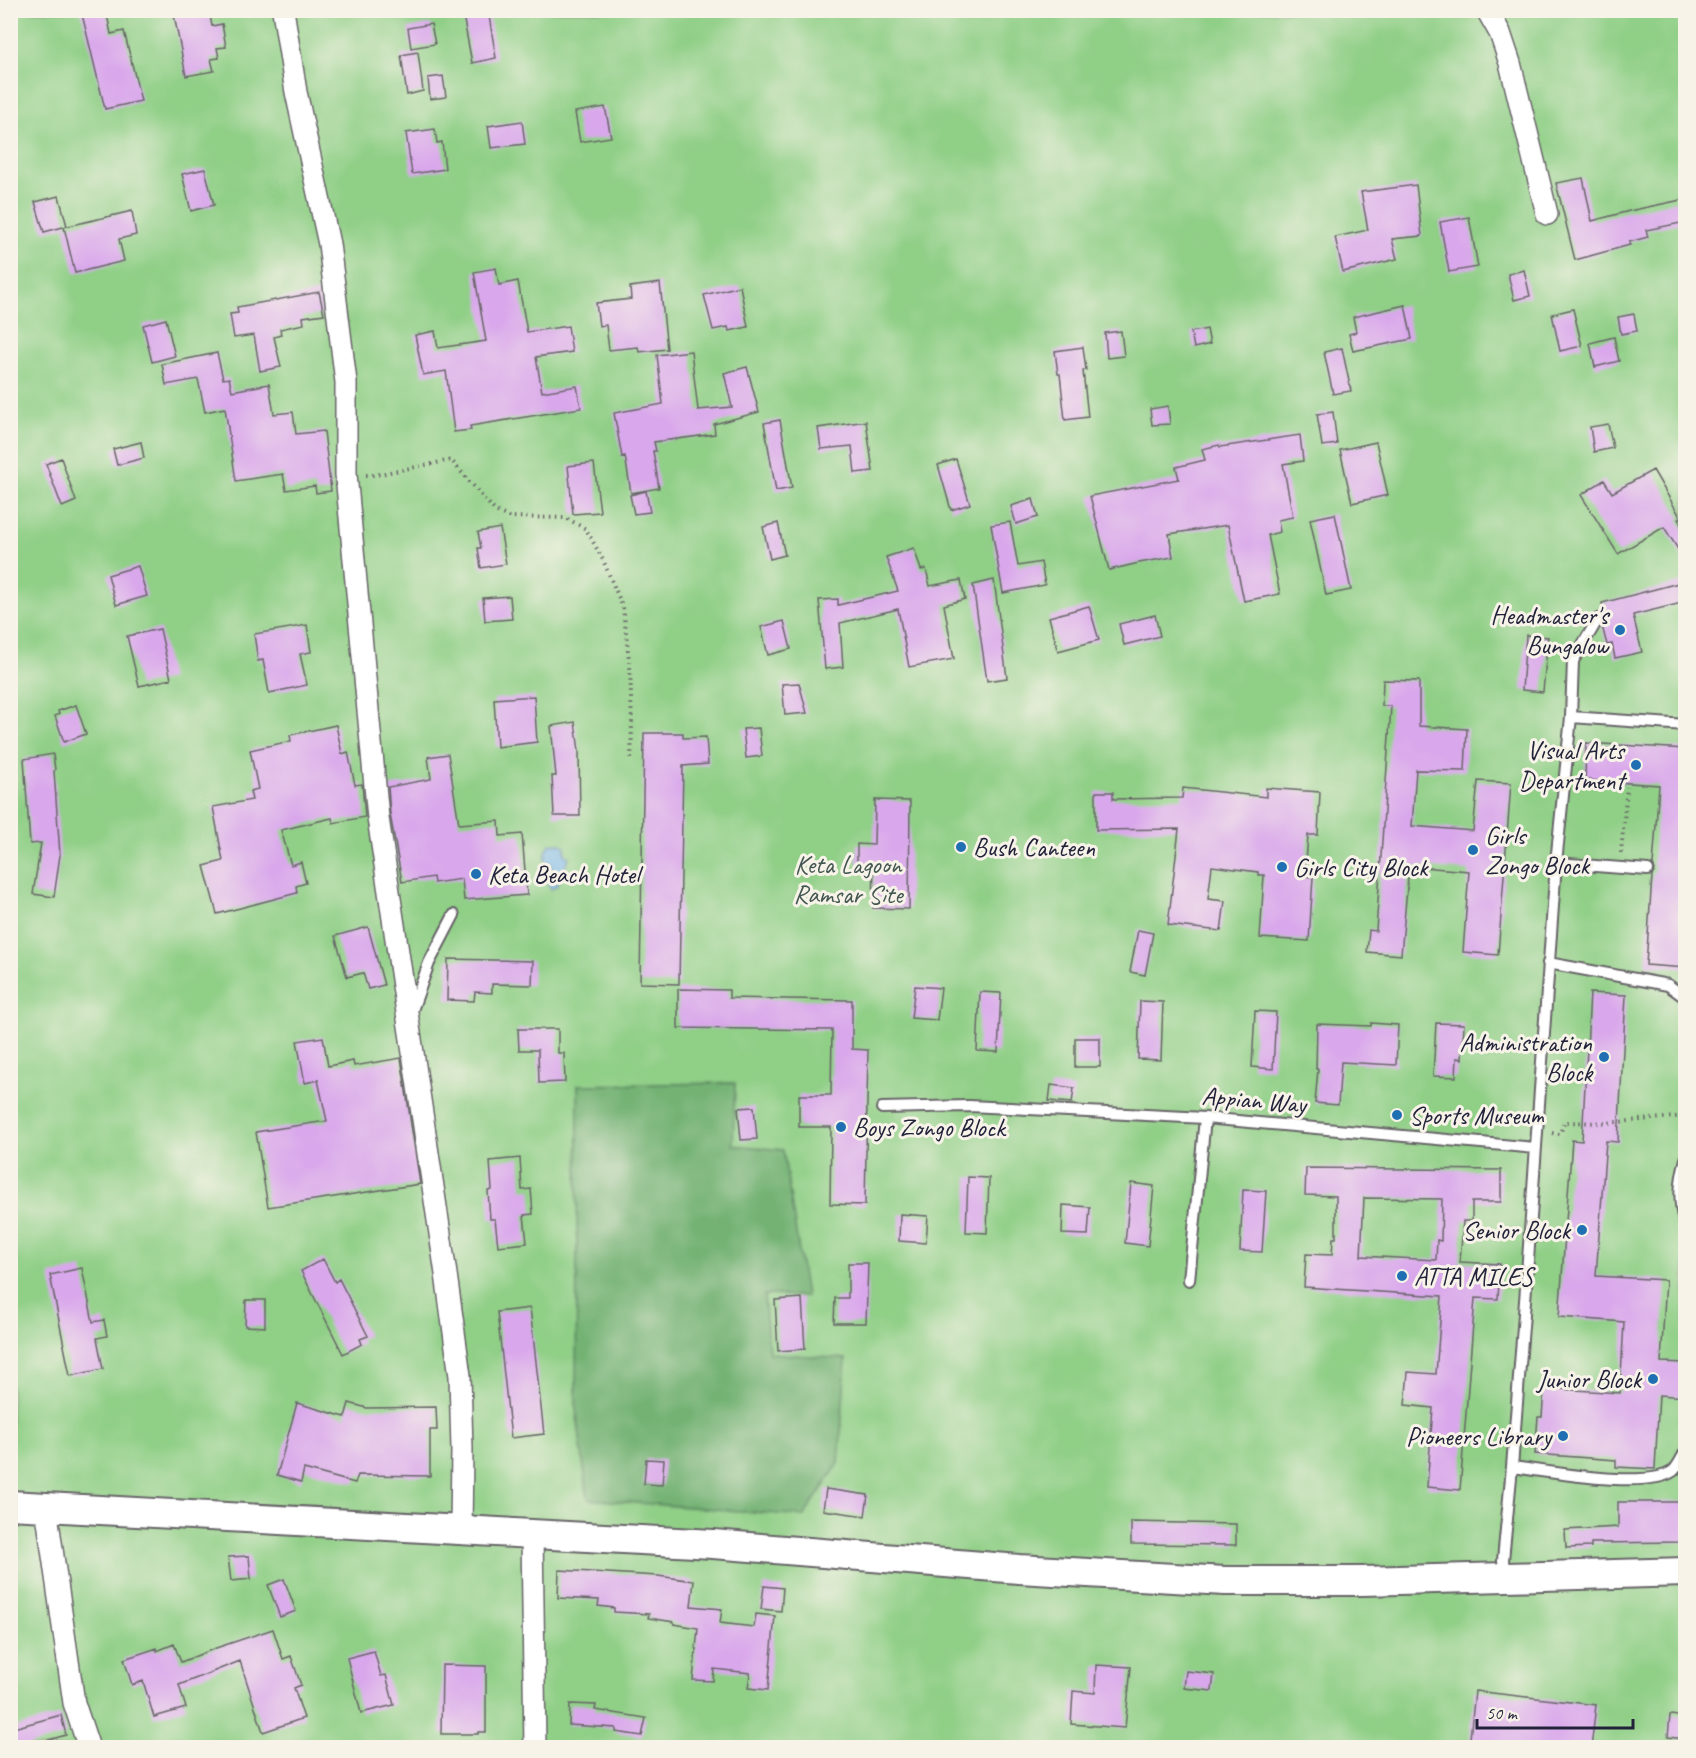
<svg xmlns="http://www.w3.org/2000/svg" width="1696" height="1758" font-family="Caveat,sans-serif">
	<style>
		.green { fill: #8fcf86; stroke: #587860; stroke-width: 1.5 }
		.forest { fill: #73b273; stroke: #4a6a57; stroke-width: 1.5 }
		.water { fill: #72b5e7; stroke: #4a6c91; stroke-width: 1.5 }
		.building { fill: #d9a7eb; fill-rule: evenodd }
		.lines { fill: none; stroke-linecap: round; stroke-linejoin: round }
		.service-casing { stroke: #676568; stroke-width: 14 }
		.minor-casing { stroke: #676568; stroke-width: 24 }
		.secondary-casing { stroke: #676568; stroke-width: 32 }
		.path { stroke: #676568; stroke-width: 4; stroke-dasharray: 1.5 4.5; stroke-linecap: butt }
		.service { stroke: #fff; stroke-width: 10 }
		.minor { stroke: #fff; stroke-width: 21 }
		.secondary { stroke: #fff; stroke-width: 28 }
		.poi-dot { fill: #1f6fb2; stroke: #f7f3e8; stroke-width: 2 }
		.labels { text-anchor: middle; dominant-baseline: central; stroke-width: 6; stroke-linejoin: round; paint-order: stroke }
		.poi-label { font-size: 26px; fill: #22223b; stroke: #f7f3e8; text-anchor: start }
		.park-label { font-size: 26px; fill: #435652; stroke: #f7f3e8 }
		.street-label { font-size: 26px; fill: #22223b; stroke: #f7f3e8 }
	</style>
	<rect width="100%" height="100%" fill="#f7f3e8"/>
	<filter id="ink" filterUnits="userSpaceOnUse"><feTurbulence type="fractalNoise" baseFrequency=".0167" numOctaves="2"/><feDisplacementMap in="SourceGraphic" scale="12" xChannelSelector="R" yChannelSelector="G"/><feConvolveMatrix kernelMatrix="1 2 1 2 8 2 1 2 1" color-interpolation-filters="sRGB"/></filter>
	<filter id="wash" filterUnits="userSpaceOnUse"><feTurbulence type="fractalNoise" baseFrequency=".008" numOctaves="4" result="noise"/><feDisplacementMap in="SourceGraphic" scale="24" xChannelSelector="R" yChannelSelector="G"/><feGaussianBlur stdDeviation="1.35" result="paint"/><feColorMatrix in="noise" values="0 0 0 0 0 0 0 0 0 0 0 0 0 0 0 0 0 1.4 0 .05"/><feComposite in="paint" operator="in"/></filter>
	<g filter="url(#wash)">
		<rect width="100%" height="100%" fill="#e8e1bd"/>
		<path class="green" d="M 11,11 L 1685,11 L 1685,1747 L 11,1748 Z"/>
		<path class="forest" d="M 735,1083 L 733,1145 L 783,1150 L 806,1296 L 764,1295 L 769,1353 L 846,1359 L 839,1463 L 804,1516 L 588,1499 L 576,1408 L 578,1085 Z"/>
		<path class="water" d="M 559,843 L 565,846 L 565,854 L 569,857 L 557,886 L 551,889 L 548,885 C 548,878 553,871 551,864 L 545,860 L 546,852 L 550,844 Z"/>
		<g id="blocks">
			<path class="building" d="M 81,10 L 106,10 L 111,34 L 124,31 L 141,101 L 105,109 Z
				M 173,10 L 209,10 L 212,26 L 222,24 L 226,47 L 217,48 L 219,58 L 211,59 L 214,71 L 186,76 Z
				M 462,10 L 488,10 L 496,58 L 472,63 Z
				M 431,24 L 435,44 L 411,48 L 408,28 Z
				M 418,52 L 423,91 L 407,95 L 401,55 Z
				M 443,76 L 446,97 L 430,99 L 428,78 Z
				M 605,107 L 611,137 L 580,142 L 575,112 Z
				M 522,121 L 525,144 L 491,148 L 488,126 Z
				M 435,129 L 437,143 L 442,142 L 445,169 L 412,174 L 406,133 Z
				M 205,169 L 214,205 L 191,211 L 182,174 Z
				M 1583,178 L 1592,221 L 1629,211 L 1686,199 L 1686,222 L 1646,230 L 1648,237 L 1629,242 L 1630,245 L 1575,260 L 1556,183 Z
				M 1416,185 L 1422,236 L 1392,239 L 1397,259 L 1343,272 L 1335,237 L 1368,230 L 1361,192 Z
				M 59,196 L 67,226 L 44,232 L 35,202 Z
				M 132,211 L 136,235 L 119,239 L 124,261 L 75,273 L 64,227 Z
				M 1469,217 L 1478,267 L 1449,272 L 1440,222 Z
				M 496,268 L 499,285 L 518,281 L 527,332 L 568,326 L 572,352 L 536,357 L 542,392 L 577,386 L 581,408 L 470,426 L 471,430 L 454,432 L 446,371 L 423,375 L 415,335 L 435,331 L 438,348 L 486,341 L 474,272 Z
				M 1524,270 L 1530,296 L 1514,300 L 1508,274 Z
				M 660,283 L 667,349 L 639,352 L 638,347 L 609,350 L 606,325 L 599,326 L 596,303 L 631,299 L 630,287 Z
				M 740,286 L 748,327 L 729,331 L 728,327 L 713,330 L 704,295 Z
				M 319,292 L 324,314 L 303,317 L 304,324 L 280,329 L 281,335 L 274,337 L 281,367 L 260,371 L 254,335 L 234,338 L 230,314 L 238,313 L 237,307 Z
				M 1405,305 L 1412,339 L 1353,351 L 1349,334 L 1356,332 L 1353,317 Z
				M 1573,309 L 1582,346 L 1560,351 L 1552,314 Z
				M 1634,314 L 1637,331 L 1621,334 L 1618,317 Z
				M 166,319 L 175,356 L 152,362 L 143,325 Z
				M 1207,329 L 1210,344 L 1194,348 L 1191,332 Z
				M 1121,331 L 1124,356 L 1107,358 L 1105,333 Z
				M 1614,337 L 1619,361 L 1595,367 L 1590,343 Z
				M 1083,347 L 1086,370 L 1083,371 L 1088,417 L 1065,420 L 1060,374 L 1058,374 L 1055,351 Z
				M 1342,348 L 1351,391 L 1333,394 L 1324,352 Z
				M 691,351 L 698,410 L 732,407 L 724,373 L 747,367 L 759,412 L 714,424 L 715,434 L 654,442 L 656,451 L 653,451 L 659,488 L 631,493 L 625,456 L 622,457 L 614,413 L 663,404 L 657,355 Z
				M 217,353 L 223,379 L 229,378 L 232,391 L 269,384 L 274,414 L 293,412 L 296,434 L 324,431 L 331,491 L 316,493 L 315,486 L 286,490 L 283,474 L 236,481 L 225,408 L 205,412 L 198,379 L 166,385 L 162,364 Z
				M 1168,406 L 1170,424 L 1152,425 L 1150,409 Z
				M 1333,412 L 1337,444 L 1322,446 L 1317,414 Z
				M 780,420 L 792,488 L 776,491 L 764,423 Z
				M 866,421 L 873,471 L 855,473 L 852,446 L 821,449 L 818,428 Z
				M 1608,424 L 1613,448 L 1594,452 L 1590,427 Z
				M 1300,435 L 1303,461 L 1283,464 L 1293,517 L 1278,520 L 1280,532 L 1268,535 L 1280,594 L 1244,601 L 1228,525 L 1169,534 L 1173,557 L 1139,563 L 1109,570 L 1090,496 L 1179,479 L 1176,467 L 1205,460 L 1202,449 L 1219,445 L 1220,447 Z
				M 141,442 L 144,458 L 117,465 L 113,449 Z
				M 1376,442 L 1388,495 L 1352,503 L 1340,450 Z
				M 61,458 L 76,501 L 62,507 L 46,464 Z
				M 956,459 L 970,504 L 951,510 L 938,465 Z
				M 594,463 L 600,512 L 573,514 L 568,466 Z
				M 1653,470 L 1681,518 L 1678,519 L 1686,533 L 1686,562 L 1664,527 L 1618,554 L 1581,495 L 1604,480 L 1612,493 Z
				M 646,491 L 650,512 L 634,514 L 630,495 Z
				M 1033,499 L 1038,517 L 1016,524 L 1011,506 Z
				M 1335,514 L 1351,590 L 1326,595 L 1310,519 Z
				M 1010,522 L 1018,566 L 1041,562 L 1045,585 L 1003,593 L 991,525 Z
				M 778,523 L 785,555 L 770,559 L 763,527 Z
				M 500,528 L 506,564 L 481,568 L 478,548 L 481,548 L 478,532 Z
				M 914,548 L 921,570 L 926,569 L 930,586 L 961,580 L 965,599 L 944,605 L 954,659 L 909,667 L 898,609 L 840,623 L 843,667 L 825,669 L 819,600 L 838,599 L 838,605 L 898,591 L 886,557 Z
				M 138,566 L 147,596 L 116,605 L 108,575 Z
				M 994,580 L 1007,678 L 987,681 L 973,585 Z
				M 1686,581 L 1686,602 L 1633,615 L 1642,652 L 1615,658 L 1612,644 L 1607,645 L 1602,626 L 1605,619 L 1602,603 Z
				M 510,596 L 512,619 L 485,621 L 483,598 Z
				M 1089,606 L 1099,640 L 1058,651 L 1049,617 Z
				M 1155,615 L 1160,636 L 1124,645 L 1119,624 Z
				M 784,621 L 791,649 L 768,655 L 761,627 Z
				M 307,625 L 311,652 L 300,654 L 307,685 L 269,693 L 263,660 L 258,661 L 254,634 Z
				M 160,629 L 171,679 L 139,686 L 127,636 Z
				M 1526,635 L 1548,637 L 1543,692 L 1522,690 Z
				M 1383,680 L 1419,681 L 1419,726 L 1467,729 L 1465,771 L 1416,770 L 1412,826 L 1473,831 L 1478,781 L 1511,783 L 1498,955 L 1463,952 L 1469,871 L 1409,866 L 1401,955 L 1367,952 L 1369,930 L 1376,931 L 1391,706 L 1382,706 Z
				M 799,683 L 807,713 L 785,715 L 782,684 Z
				M 534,696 L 537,742 L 497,747 L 494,699 Z
				M 76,705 L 86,734 L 64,742 L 55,716 L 59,714 L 58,711 Z
				M 575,722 L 579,751 L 580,816 L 554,816 L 552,776 L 556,776 L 551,726 Z
				M 336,725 L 342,754 L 348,752 L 355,785 L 362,784 L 365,817 L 333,823 L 332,818 L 281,830 L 291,865 L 301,862 L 306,883 L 296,886 L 297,893 L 217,914 L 204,866 L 223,861 L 213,807 L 252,800 L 250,791 L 258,789 L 250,750 L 291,741 L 290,735 Z
				M 759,728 L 762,756 L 746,758 L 743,729 Z
				M 644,733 L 683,733 L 683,738 L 706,737 L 708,764 L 683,766 L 679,984 L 640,983 Z
				M 1586,743 L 1686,749 L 1686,968 L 1646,965 L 1652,876 L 1655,870 L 1653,865 L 1659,785 L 1585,780 Z
				M 53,754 L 55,770 L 54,771 L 60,855 L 54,897 L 33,894 L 41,843 L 30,844 L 24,759 Z
				M 448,754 L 459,824 L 499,821 L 500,836 L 522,834 L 527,895 L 464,900 L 462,879 L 434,883 L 433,877 L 402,882 L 390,814 L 388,787 L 431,779 L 428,757 Z
				M 1183,788 L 1266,797 L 1266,788 L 1320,792 L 1318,835 L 1308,835 L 1305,876 L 1313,877 L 1309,941 L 1260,938 L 1264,875 L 1258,875 L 1258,872 L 1212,866 L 1208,899 L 1225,901 L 1221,931 L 1168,925 L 1179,829 L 1096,830 L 1096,792 L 1113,792 L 1113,799 L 1182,798 Z
				M 875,800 L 910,801 L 909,909 L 873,908 L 874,864 L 857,864 L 857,844 L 874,845 Z
				M 368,927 L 384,985 L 368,989 L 363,973 L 347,977 L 335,936 Z
				M 1138,930 L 1153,933 L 1145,975 L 1130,972 Z
				M 448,959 L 533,961 L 532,985 L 492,984 L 492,993 L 475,992 L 474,1001 L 447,1000 Z
				M 915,986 L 941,988 L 937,1020 L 911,1018 Z
				M 678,989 L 729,990 L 729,998 L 852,1000 L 852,1049 L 868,1050 L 865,1205 L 830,1204 L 831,1127 L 799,1127 L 799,1095 L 831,1095 L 832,1030 L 678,1028 Z
				M 980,992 L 1001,993 L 998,1052 L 977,1051 Z
				M 1590,993 L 1626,995 L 1618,1142 L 1606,1141 L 1596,1276 L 1666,1280 L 1661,1362 L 1686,1363 L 1686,1397 L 1659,1395 L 1655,1469 L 1616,1467 L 1616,1460 L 1535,1454 L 1538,1417 L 1542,1417 L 1544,1388 L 1620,1393 L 1624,1322 L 1559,1317 L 1572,1140 L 1582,1141 Z
				M 1140,1001 L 1163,1002 L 1161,1060 L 1138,1059 Z
				M 1255,1011 L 1276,1012 L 1273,1069 L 1252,1067 Z
				M 1371,1023 L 1398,1025 L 1396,1065 L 1341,1062 L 1338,1105 L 1315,1103 L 1318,1069 L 1316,1069 L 1317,1024 L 1371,1026 Z
				M 1436,1023 L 1464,1024 L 1462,1059 L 1457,1058 L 1456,1077 L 1433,1076 Z
				M 518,1029 L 558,1029 L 558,1053 L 564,1053 L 565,1082 L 539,1083 L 538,1050 L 519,1050 Z
				M 323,1037 L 328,1066 L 353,1061 L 354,1066 L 401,1058 L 420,1184 L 268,1207 L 256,1132 L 327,1121 L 318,1080 L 305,1083 L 297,1041 Z
				M 1075,1038 L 1100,1038 L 1100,1067 L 1075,1067 Z
				M 1051,1085 L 1074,1088 L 1072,1103 L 1049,1101 Z
				M 754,1107 L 757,1139 L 741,1140 L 738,1108 Z
				M 520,1158 L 522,1190 L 531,1189 L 533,1214 L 524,1215 L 527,1243 L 498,1246 L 495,1219 L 490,1219 L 488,1191 L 492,1190 L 490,1161 Z
				M 1306,1168 L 1501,1170 L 1501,1202 L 1472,1202 L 1472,1221 L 1463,1221 L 1460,1262 L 1500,1264 L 1498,1299 L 1475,1298 L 1460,1490 L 1427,1487 L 1433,1408 L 1405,1405 L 1408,1372 L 1436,1374 L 1442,1296 L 1304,1287 L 1306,1254 L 1332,1255 L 1333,1238 L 1336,1238 L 1336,1196 L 1305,1195 ZM 1364,1198 L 1442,1199 L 1441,1241 L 1437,1240 L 1436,1260 L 1361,1256 Z
				M 968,1177 L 989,1178 L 987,1233 L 966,1232 Z
				M 1131,1183 L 1154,1186 L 1148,1246 L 1125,1243 Z
				M 1243,1190 L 1266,1191 L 1262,1252 L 1240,1251 Z
				M 1063,1205 L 1090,1207 L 1088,1235 L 1062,1234 Z
				M 900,1214 L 928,1216 L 926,1243 L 899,1241 Z
				M 323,1259 L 335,1282 L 339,1279 L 368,1336 L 360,1339 L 362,1344 L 343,1354 L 301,1271 Z
				M 848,1263 L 868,1263 L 866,1323 L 834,1323 L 835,1298 L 848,1298 Z
				M 82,1268 L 93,1322 L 104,1320 L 107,1336 L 97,1338 L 103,1369 L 70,1376 L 50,1275 Z
				M 802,1298 L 805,1349 L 778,1351 L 775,1300 Z
				M 246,1300 L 265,1300 L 265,1327 L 245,1326 Z
				M 530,1308 L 544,1434 L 511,1438 L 497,1312 Z
				M 297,1403 L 345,1417 L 349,1403 L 367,1408 L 436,1407 L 437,1430 L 430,1430 L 430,1476 L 358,1475 L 355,1483 L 304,1469 L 301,1482 L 277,1475 Z
				M 646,1459 L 664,1460 L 662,1485 L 644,1484 Z
				M 826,1489 L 868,1495 L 865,1516 L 823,1510 Z
				M 1618,1502 L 1686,1502 L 1686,1542 L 1591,1543 L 1591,1547 L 1566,1548 L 1565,1530 L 1618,1527 Z
				M 1131,1522 L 1236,1524 L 1236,1545 L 1131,1544 Z
				M 249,1556 L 251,1579 L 231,1581 L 228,1557 Z
				M 559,1570 L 658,1576 L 694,1581 L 691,1606 L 722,1609 L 720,1623 L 754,1627 L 756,1614 L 775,1616 L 768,1690 L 748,1688 L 750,1673 L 714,1669 L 713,1681 L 693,1680 L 698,1628 L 674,1624 L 674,1622 L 648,1618 L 649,1614 L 614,1612 L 614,1608 L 598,1606 L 599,1600 L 558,1598 Z
				M 284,1579 L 296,1611 L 280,1617 L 268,1585 Z
				M 764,1586 L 783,1588 L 781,1611 L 761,1609 Z
				M 273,1629 L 283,1659 L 291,1656 L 301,1685 L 294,1688 L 304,1718 L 263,1732 L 240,1661 L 179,1685 L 186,1708 L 154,1717 L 143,1681 L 132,1685 L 124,1659 L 157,1648 L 157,1651 L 174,1644 L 181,1662 L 216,1648 Z
				M 374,1651 L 381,1676 L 386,1675 L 394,1705 L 361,1713 L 347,1658 Z
				M 442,1665 L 486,1666 L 486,1732 L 478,1732 L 478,1734 L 441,1734 Z
				M 1096,1665 L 1131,1667 L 1125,1728 L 1071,1724 L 1073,1691 L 1095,1693 Z
				M 1186,1671 L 1214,1674 L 1212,1691 L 1184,1688 Z
				M 1475,1691 L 1596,1705 L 1591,1748 L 1469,1748 Z
				M 570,1704 L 596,1705 L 595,1710 L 646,1718 L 642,1736 L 616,1732 L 616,1728 L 569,1725 Z
				M 61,1715 L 66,1735 L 20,1748 L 15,1748 L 10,1729 Z
				M 1670,1715 L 1686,1717 L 1686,1739 L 1668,1737 Z"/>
		</g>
	</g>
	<g filter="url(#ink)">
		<use href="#blocks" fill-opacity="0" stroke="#676568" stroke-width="1.5"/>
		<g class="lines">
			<defs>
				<path id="service" d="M 1571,717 L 1686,725
					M 1556,863 L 1648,870
					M 1548,963 L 1668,985 L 1686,998
					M 411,1013 L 429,963 L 454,915
					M 882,1108 L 969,1106 L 1205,1118 L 1535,1148
					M 1686,1159 C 1679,1183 1678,1203 1686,1228
					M 1189,1280 L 1205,1118
					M 1512,1467 C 1545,1471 1648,1490 1673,1471 C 1678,1467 1682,1457 1686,1451
					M 1505,1577 L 1503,1560 L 1512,1467 L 1526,1288 L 1556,863 L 1571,717 L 1573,661 L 1598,619"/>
				<path id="minor" d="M 283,10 L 296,92 L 329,244 L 346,382 L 346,474 L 378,818 L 446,1274 L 460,1376 L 462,1449 L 461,1531
					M 1487,10 L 1500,33 L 1510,63 L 1547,214
					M 46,1507 L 74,1703 L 89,1748
					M 532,1534 L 535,1748"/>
				<path id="secondary" d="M 10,1505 L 713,1544 L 1019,1569 L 1225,1581 L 1363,1581 L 1686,1572"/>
			</defs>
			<use href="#service" class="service-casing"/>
			<use href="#minor" class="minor-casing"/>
			<use href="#secondary" class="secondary-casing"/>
			<path class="path" d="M 366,475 L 375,475 L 451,460 L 495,511 L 508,517 L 566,518 L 586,529 L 603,560 L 623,608 L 630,668 L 632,724 L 631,763
				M 1621,853 L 1627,787
				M 1552,1133 L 1560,1134 L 1564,1122 L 1606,1123 L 1686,1116"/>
			<use href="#service" class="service"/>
			<use href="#minor" class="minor"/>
			<use href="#secondary" class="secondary"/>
		</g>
	</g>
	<g class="poi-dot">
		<circle cx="1620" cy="630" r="6"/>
		<circle cx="1636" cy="765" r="6"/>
		<circle cx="961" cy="847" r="6"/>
		<circle cx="1473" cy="850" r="6"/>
		<circle cx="1282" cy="867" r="6"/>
		<circle cx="476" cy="874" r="6"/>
		<circle cx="1604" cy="1057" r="6"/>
		<circle cx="1397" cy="1115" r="6"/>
		<circle cx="841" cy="1127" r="6"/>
		<circle cx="1582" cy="1230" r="6"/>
		<circle cx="1402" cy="1276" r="6"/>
		<circle cx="1653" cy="1379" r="6"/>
		<circle cx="1563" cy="1436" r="6"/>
	</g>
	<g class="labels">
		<g class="poi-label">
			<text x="1608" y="615" text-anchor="end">Headmaster's<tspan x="1608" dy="30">Bungalow</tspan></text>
			<text x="1624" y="750" text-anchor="end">Visual Arts<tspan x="1624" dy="30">Department</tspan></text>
			<text x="1485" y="835">Girls<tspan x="1485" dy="30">Zongo Block</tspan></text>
			<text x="973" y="847">Bush Canteen</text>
			<text x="1294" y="867">Girls City Block</text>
			<text x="488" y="874">Keta Beach Hotel</text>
			<text x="1592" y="1042" text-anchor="end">Administration<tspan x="1592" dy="30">Block</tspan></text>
			<text x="1409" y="1115">Sports Museum</text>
			<text x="853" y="1127">Boys Zongo Block</text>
			<text x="1570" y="1230" text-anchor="end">Senior Block</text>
			<text x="1414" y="1276">ATTA MILES</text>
			<text x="1641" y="1379" text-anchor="end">Junior Block</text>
			<text x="1551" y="1436" text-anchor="end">Pioneers Library</text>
		</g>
		<g class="park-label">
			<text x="848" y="864">Keta Lagoon<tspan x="848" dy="30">Ramsar Site</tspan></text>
		</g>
		<g class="street-label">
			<text transform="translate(1254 1100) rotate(5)">Appian Way</text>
		</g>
	</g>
	<rect width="1696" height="1758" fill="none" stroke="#f7f3e8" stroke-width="36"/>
	<path d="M1477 1719v9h156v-9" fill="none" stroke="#22223b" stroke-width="3"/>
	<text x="1486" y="1719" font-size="18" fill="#22223b" stroke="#f7f3e8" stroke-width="4.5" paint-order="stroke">50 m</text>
</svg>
